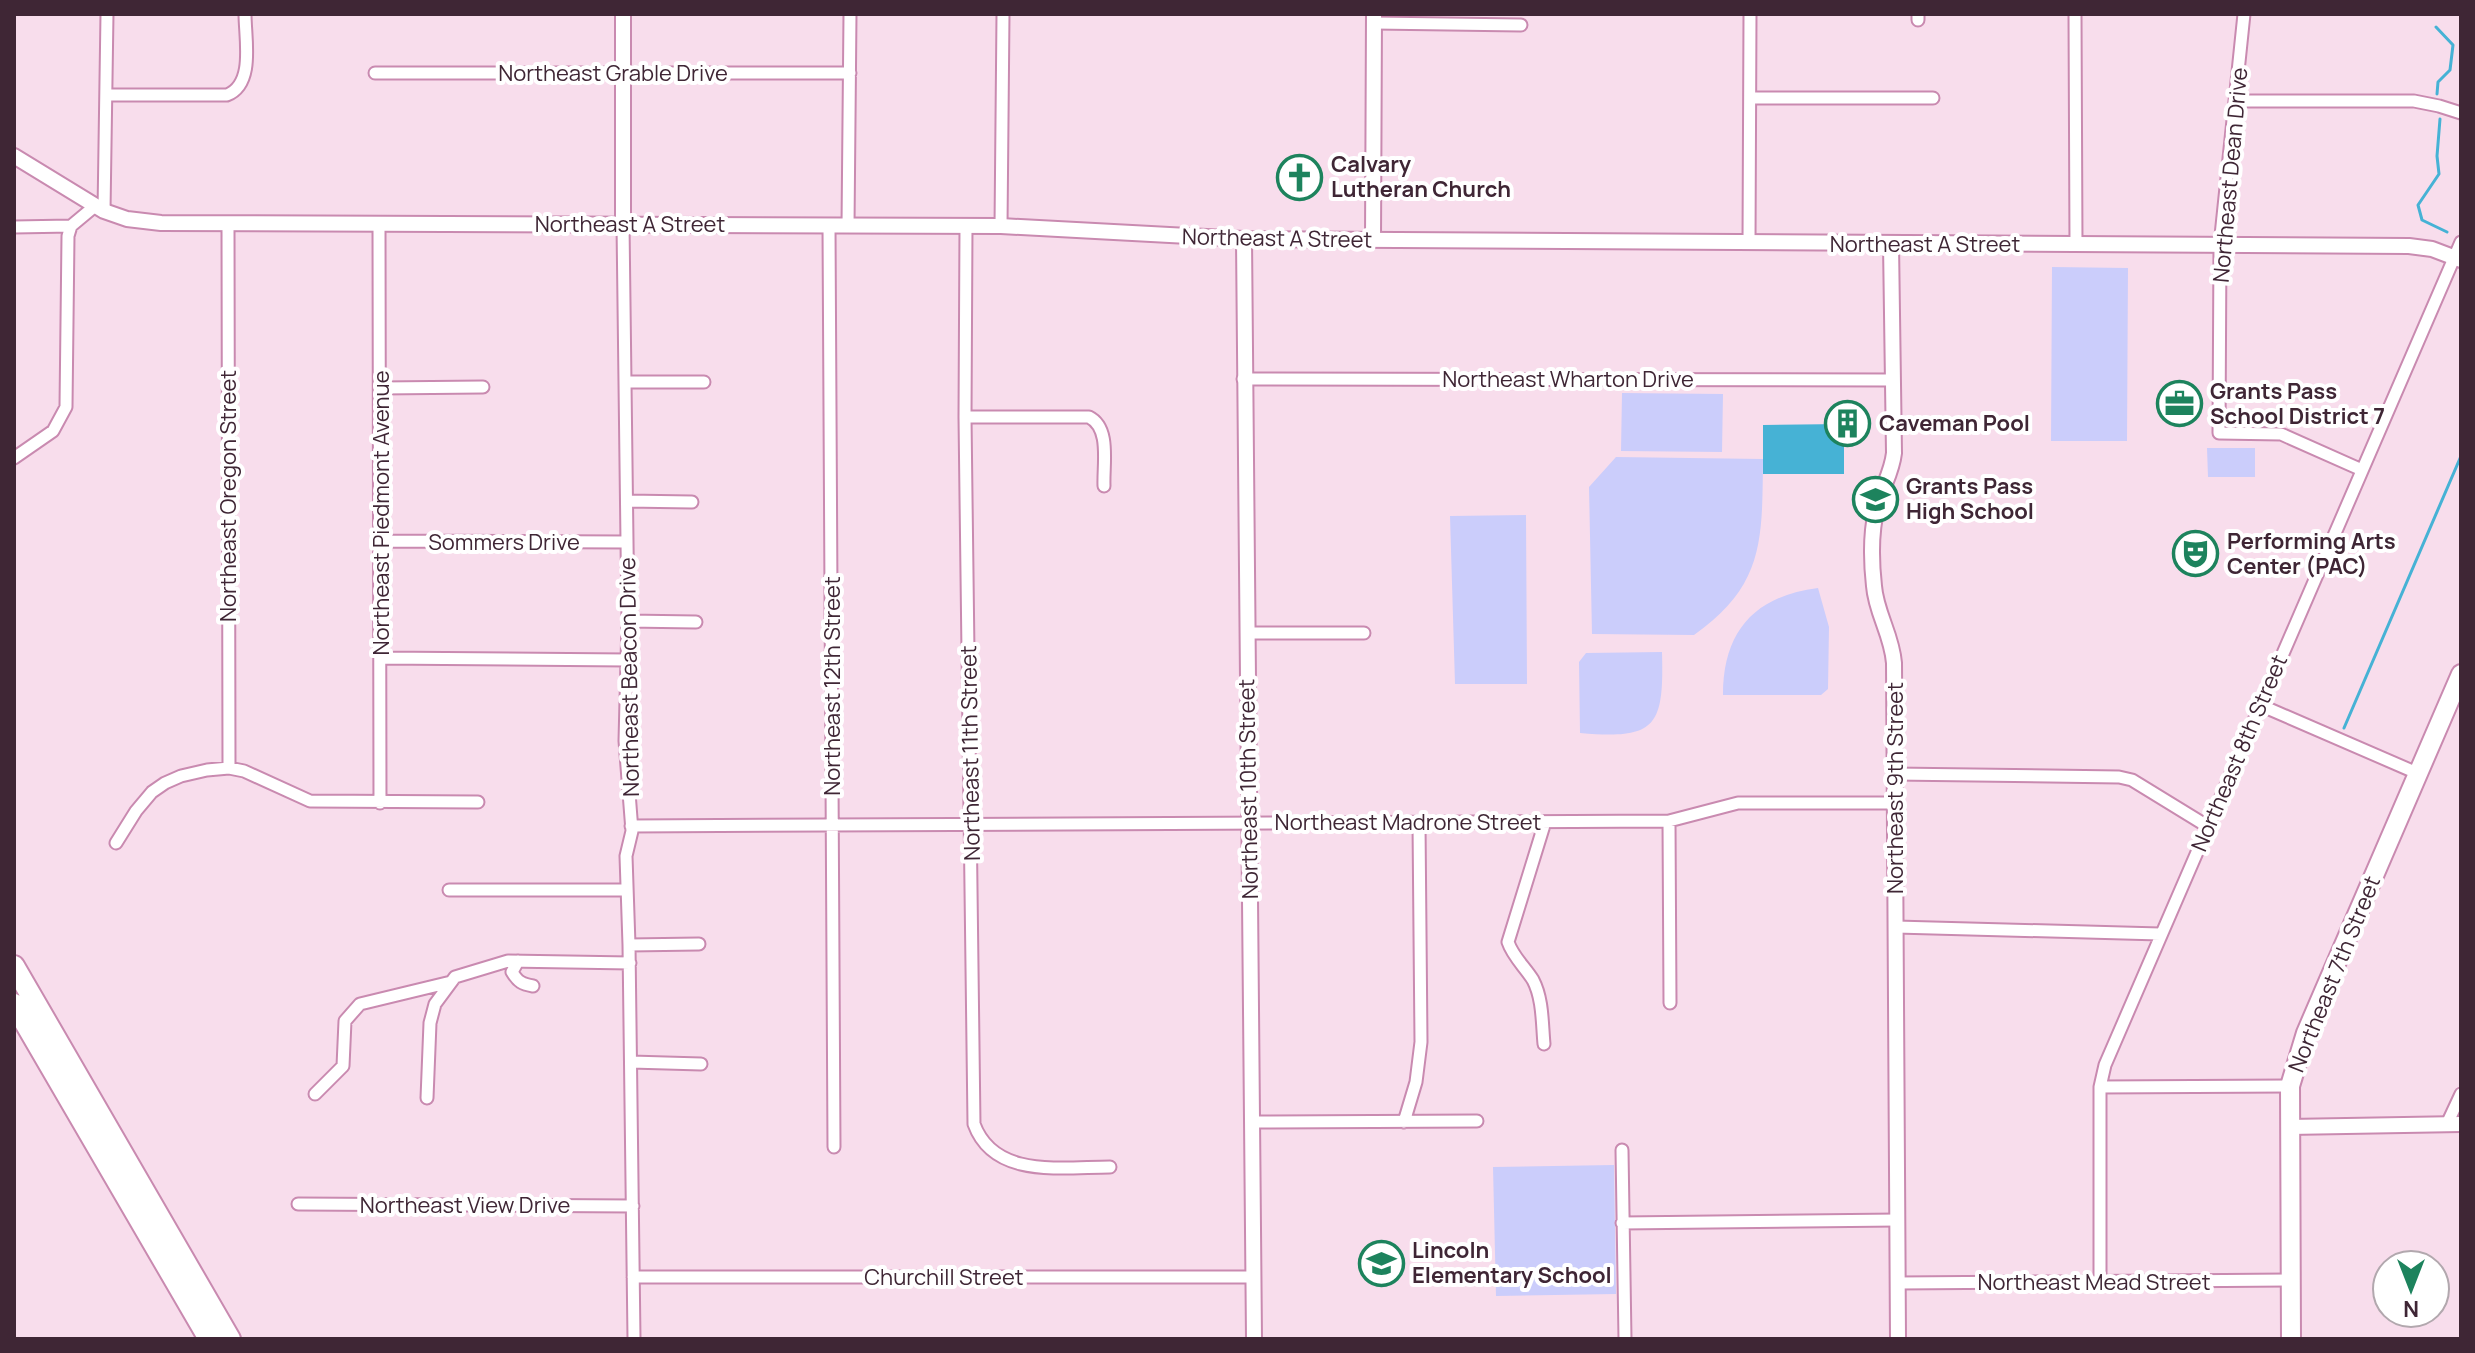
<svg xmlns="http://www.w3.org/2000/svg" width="2475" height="1353" font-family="Manrope,sans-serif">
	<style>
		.green { fill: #cbcdfb }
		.water { fill: #46b2d5 }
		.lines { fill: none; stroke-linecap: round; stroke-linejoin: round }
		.stream { stroke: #46b2d5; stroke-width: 3 }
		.minor-casing { stroke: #c98ab0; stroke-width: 15 }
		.tertiary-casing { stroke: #c98ab0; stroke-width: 18 }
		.trunk-casing { stroke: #c98ab0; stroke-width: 22 }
		.motorway-casing { stroke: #c98ab0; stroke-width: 24 }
		.minor { stroke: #fff; stroke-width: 11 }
		.tertiary { stroke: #fff; stroke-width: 14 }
		.trunk { stroke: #fff; stroke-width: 18 }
		.motorway { stroke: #fff; stroke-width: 20 }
		.labels { text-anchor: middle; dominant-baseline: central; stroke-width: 8; stroke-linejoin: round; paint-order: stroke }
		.street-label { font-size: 22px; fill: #3f2635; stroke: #fff }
		.poi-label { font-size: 22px; font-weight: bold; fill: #3f2635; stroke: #fff; text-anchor: start }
	</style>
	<rect width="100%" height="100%" fill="#f8ddec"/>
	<path class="green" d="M 2052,267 L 2128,268 L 2127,441 L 2051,441 Z
		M 1622,393 L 1723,394 L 1722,452 L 1621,451 Z
		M 2207,448 L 2255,448 L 2255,477 L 2208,477 Z
		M 1616,457 L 1763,459 C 1762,539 1765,585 1694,635 L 1592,634 L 1589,487 Z
		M 1526,515 L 1527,684 L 1455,684 L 1450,516 Z
		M 1818,588 L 1829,627 L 1828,689 L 1821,695 L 1723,695 C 1723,631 1755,596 1818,588 Z
		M 1662,652 C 1664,726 1657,740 1580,733 L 1579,662 L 1586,653 Z
		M 1614,1165 L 1616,1294 L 1496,1296 L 1493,1167 Z"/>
	<path class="water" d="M 1844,424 L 1844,474 L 1763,474 L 1763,425 Z"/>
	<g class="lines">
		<path class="stream" d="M 2436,27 L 2453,45 L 2450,70 L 2438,82 L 2437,94
			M 2440,119 L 2437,156 L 2439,174 L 2418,205 L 2422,220 L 2447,232
			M 2344,728 L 2461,456"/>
		<defs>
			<path id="minor" d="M 1918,14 L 1918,20
				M 2075,14 L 2076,245
				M 2244,14 L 2220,245 L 2219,433 L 2281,434 L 2362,470
				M 1374,23 L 1521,25
				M 375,73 L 850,73
				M 107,95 L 227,95 C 255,84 245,39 245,14
				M 1750,98 L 1933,98
				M 2235,101 L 2414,101 L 2439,106 L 2461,113
				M 104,211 L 107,14
				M 228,223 L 229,768
				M 379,224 L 380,803
				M 623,224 L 628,621 L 625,741 L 632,831 L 626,856 L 629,945 L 634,1339
				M 829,226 L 834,1147
				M 848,226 L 850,14
				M 1001,226 L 1003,14
				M 14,227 L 71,226
				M 966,227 L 965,417 L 974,1124 C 994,1179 1062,1167 1110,1167
				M 1749,242 L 1750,14
				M 1243,379 L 1892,380
				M 626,382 L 704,382
				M 381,388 L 483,387
				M 965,417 L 1089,417 C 1111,428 1103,464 1104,486
				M 14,458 L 53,431 L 66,407 L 68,236 L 71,226 L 95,206
				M 627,501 L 692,502
				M 380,541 L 627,542
				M 628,621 L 696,622
				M 1247,633 L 1364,633
				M 380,658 L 628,660
				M 2260,705 L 2417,773
				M 1894,774 L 2119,777 L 2132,780 L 2207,826
				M 1669,821 L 1670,1003
				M 631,826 L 1669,821 L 1738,803 L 1895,803
				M 116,843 L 136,811 L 152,792 L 165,783 L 181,776 L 207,770 L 229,768 L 244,771 L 310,801 L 478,802
				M 449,890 L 626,890
				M 1896,927 L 2160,934
				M 629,945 L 699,944
				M 518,961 L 512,972 C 518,982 522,984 533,986
				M 1544,1044 C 1542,1023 1543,999 1533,980 C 1525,967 1513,957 1508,942 L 1545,822
				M 631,1062 L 701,1064
				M 2100,1087 L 2290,1086
				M 315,1094 L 343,1066 L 345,1021 L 360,1004 L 451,982
				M 427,1098 L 430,1023 L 435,1004 L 455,977 L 508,961 L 630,963
				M 1253,1122 L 1477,1121
				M 1404,1122 L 1416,1082 L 1421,1042 L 1419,823
				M 2447,1124 L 2461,1094
				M 1622,1150 L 1625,1339
				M 298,1204 L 633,1206
				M 1622,1223 L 1898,1220
				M 633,1277 L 1254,1277
				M 2100,1282 L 2100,1087 L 2105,1065 L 2461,242
				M 1898,1283 L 2290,1280"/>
			<path id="tertiary" d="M 623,14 L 623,224
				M 14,156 L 104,211 L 127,219 L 161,223 L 1001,226 L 1244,239 L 2409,246 L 2432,249 L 2461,260
				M 1244,239 L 1254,1339
				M 1373,240 L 1374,14
				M 1891,244 L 1894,453 C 1892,471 1884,484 1879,500 C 1871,525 1871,559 1874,586 C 1876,613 1892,635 1894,663 L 1898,1339
				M 2289,1127 L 2461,1124"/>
			<path id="trunk" d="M 2291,1339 L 2290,1086 L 2306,1033 L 2461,674"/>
			<path id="motorway" d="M 14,966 L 230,1339
				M 14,1004 L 209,1339"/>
		</defs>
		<use href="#minor" class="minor-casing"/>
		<use href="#tertiary" class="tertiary-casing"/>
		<use href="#trunk" class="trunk-casing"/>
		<use href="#motorway" class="motorway-casing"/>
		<use href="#minor" class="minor"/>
		<use href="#tertiary" class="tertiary"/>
		<use href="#trunk" class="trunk"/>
		<use href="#motorway" class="motorway"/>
	</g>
	<defs>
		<symbol id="church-ring" viewBox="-11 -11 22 22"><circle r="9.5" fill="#fff" stroke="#1d835d" stroke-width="1.5"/><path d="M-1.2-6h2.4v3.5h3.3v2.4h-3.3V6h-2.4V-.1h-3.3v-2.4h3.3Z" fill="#1d835d"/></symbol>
		<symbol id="office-ring" viewBox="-11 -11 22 22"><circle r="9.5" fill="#fff" stroke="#1d835d" stroke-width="1.5"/><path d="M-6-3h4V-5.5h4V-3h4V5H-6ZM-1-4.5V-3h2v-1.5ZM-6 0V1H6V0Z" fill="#1d835d"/></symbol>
		<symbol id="building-ring" viewBox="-11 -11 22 22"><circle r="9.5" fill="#fff" stroke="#1d835d" stroke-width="1.5"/><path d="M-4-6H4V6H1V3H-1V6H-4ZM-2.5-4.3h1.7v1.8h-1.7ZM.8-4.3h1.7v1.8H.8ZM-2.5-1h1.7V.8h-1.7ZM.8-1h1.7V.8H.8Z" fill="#1d835d"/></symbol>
		<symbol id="school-ring" viewBox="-11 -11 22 22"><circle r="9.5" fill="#fff" stroke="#1d835d" stroke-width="1.5"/><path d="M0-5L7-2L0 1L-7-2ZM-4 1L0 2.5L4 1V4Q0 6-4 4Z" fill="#1d835d"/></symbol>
		<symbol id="theatre-ring" viewBox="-11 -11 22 22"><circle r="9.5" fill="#fff" stroke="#1d835d" stroke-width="1.5"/><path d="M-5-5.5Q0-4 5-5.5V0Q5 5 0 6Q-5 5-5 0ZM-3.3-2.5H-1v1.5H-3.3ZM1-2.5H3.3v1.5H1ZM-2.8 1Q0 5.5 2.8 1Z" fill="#1d835d"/></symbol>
	</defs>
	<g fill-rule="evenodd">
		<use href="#church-ring" x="1274" y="152" width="51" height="51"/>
		<use href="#office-ring" x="2154" y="378" width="51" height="51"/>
		<use href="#building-ring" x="1822" y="398" width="51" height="51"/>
		<use href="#school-ring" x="1850" y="474" width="51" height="51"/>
		<use href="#theatre-ring" x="2170" y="528" width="51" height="51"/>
		<use href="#school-ring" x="1356" y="1238" width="51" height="51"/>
	</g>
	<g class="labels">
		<g class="street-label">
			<text x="613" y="73">Northeast Grable Drive</text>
			<text transform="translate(2230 175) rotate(-85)">Northeast Dean Drive</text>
			<text x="630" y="224">Northeast A Street</text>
			<text transform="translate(1277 238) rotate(1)">Northeast A Street</text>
			<text x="1925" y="244">Northeast A Street</text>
			<text x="1568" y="379">Northeast Wharton Drive</text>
			<text transform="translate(228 496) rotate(-90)">Northeast Oregon Street</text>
			<text transform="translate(381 513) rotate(-90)">Northeast Piedmont Avenue</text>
			<text x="504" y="542">Sommers Drive</text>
			<text transform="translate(629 677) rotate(-91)">Northeast Beacon Drive</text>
			<text transform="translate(832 686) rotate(-90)">Northeast 12th Street</text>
			<text transform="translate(970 753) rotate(-91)">Northeast 11th Street</text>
			<text transform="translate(2239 753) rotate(-67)">Northeast 8th Street</text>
			<text transform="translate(1895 788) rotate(-90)">Northeast 9th Street</text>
			<text transform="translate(1248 789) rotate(-91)">Northeast 10th Street</text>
			<text x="1408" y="822">Northeast Madrone Street</text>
			<text transform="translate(2334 974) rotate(-68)">Northeast 7th Street</text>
			<text x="465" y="1205">Northeast View Drive</text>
			<text x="944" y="1277">Churchill Street</text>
			<text x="2094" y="1282">Northeast Mead Street</text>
		</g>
		<g class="poi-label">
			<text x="1331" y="164">Calvary<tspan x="1331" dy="25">Lutheran Church</tspan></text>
			<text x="2210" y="391">Grants Pass<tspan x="2210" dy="25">School District 7</tspan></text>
			<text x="1879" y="423">Caveman Pool</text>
			<text x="1906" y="486">Grants Pass<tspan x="1906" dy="25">High School</tspan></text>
			<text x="2227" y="541">Performing Arts<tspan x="2227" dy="25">Center (PAC)</tspan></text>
			<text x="1412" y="1250">Lincoln<tspan x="1412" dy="25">Elementary School</tspan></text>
		</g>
	</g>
	<rect width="2475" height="1353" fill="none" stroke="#3f2635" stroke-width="32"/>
	<g transform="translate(2411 1289) rotate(180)"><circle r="38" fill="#ffffff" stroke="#b2a8ae" stroke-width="2"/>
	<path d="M0-6L14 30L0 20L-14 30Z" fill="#1d835d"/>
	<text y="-12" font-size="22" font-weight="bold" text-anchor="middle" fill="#3f2635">N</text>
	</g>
</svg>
